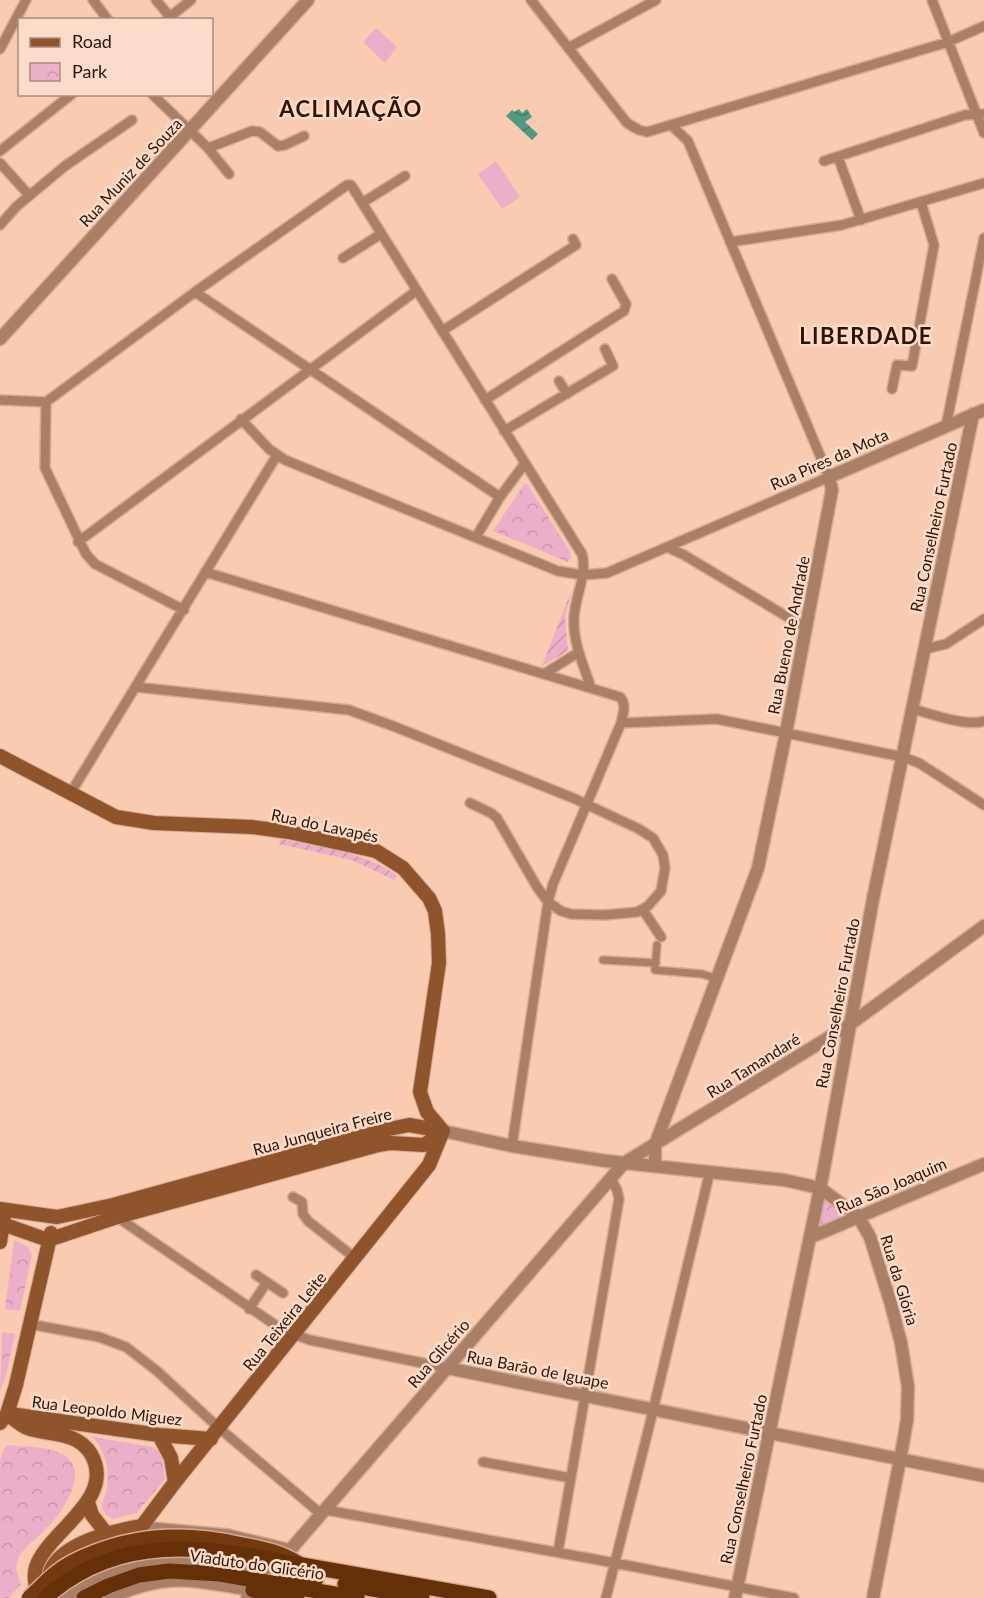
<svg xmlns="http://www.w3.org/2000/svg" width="984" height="1598" font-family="Lato,sans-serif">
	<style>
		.park { fill: url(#park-crowns) }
		.garden { fill: url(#garden-furrows) }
		.pitch { fill: #ecafc9 }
		.water { fill: url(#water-waves) }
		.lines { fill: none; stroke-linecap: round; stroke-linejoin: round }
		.pedestrian-casing { stroke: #d5aa91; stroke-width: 10 }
		.minor-casing { stroke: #d5aa91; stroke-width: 12 }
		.tertiary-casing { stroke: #d5aa91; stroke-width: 15 }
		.secondary-casing { stroke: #d5aa91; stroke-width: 16 }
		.trunk-casing { stroke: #d5aa91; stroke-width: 18 }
		.pedestrian { stroke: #a97f66; stroke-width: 7 }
		.minor { stroke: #a97f66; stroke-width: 9 }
		.tertiary { stroke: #a97f66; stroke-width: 12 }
		.secondary { stroke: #90542d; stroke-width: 14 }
		.trunk { stroke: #653008; stroke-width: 15 }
		.primary-bridge-casing { stroke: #d5aa91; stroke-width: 18; stroke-linecap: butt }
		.trunk-bridge-casing { stroke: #d5aa91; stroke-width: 18; stroke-linecap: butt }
		.primary-bridge { stroke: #733a10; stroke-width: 15 }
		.trunk-bridge { stroke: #653008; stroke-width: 15 }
		.labels { text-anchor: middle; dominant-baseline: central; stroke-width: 5; stroke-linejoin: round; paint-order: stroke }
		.street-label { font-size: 16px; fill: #2f1403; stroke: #fbdcca }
		.district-label { font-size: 22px; font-weight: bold; letter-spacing: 1.5px; fill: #2f1403; stroke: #fbdcca }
	</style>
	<defs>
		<pattern id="park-crowns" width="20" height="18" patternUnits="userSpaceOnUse" patternTransform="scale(1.5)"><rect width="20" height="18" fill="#ecafc9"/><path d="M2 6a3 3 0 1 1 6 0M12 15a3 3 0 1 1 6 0" fill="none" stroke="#cb96ab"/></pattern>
		<pattern id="garden-furrows" width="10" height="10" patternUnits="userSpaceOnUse" patternTransform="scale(1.5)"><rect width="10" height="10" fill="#ecafc9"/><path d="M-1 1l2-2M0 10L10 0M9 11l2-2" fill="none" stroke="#cb96ab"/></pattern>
		<pattern id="water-waves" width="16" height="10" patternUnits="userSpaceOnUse" patternTransform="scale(1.5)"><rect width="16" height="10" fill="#509a83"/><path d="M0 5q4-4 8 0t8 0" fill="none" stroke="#437c69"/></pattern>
	</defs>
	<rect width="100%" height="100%" fill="#f9cbb0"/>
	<path class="park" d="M 525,483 L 528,485 L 570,552 L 571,558 L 568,562 L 493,531 Z
		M 822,1192 L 854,1216 L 814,1234 Z
		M 14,1240 L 28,1247 L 32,1255 L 20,1311 L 5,1309 Z
		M 2,1332 L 15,1334 L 6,1375 L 0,1391 Z
		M 93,1437 L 153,1447 L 158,1451 L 162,1459 L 165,1479 L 137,1513 L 112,1519 C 108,1516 103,1512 102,1507 C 102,1502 106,1493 107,1488 C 110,1469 105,1451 93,1437 Z
		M 8,1445 C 24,1447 47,1446 62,1454 C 93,1470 61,1515 44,1531 C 37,1538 23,1548 19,1557 C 14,1566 17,1575 21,1584 L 9,1598 L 0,1598 L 0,1461 L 4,1449 Z"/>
	<path class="garden" d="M 572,589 L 565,617 L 568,651 L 542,666 Z
		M 280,839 C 320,847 363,852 397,875 L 394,880 L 352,860 L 279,844 Z"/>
	<path class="pitch" d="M 376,28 L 397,47 L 385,63 L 363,42 Z
		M 496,161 L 520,197 L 502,209 L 478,174 Z"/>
	<path class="water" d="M 519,109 L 522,113 L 527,109 L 532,117 L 525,122 L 538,134 L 532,140 L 506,116 L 512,110 L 514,112 Z"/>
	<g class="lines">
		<defs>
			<path id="pedestrian" d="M 657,945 L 655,970 L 702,974 L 718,979
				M 603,960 L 656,963"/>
			<path id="minor" d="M 93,0 L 108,20
				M 156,0 L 170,17
				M 531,0 L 627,123 L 639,130 L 647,132 L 948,42 L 984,26
				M 932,0 L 984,133
				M 166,20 L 191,0
				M 568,48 L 656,0
				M 0,49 L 26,0
				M 152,94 L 208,148 L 229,174
				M 208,148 L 252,131 L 260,132 L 278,146 L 285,145 L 304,136
				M 0,151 L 72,94
				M 838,157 L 861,220
				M 824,161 L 965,115 L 984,114
				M 0,163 L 29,195
				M 362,203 L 405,176
				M 0,225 L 17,206 L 65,166 L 132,120
				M 730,242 L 842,225 L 984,183
				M 343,258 L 381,234
				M 195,292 L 500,497
				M 442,331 L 576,245 L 573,239
				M 559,381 L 567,394
				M 892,389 L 897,365 L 912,366 L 934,245 L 921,202
				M 0,400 L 46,402
				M 485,400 L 624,311 L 626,304 L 612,279
				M 46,402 L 195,292 L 347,185 L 351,185 L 582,554 C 588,575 574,598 574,619 C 573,643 584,666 591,688
				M 46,402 L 45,468 L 86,554 L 95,564 L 184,610
				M 241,419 L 269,449 L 285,460 L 558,571 L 583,575 L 607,573 L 829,477 L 688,141 L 672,126
				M 946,426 L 984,238
				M 504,431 L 613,366 L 605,349
				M 476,537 L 500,497 L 525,463
				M 78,542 L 416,291
				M 667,547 L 684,555 L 806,628
				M 205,572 L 620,697 C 627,705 623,713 621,723 L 553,884 L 548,902 L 512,1146
				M 925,649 L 946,644 L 984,619
				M 544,674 L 579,652
				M 136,687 L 349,710 L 393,726 L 573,798 L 639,829 L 653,838 L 663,855 L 665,868 L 661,891 L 648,906 L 637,912 L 604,915 L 571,914 L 561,911 L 548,902 L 537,887 L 497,818 L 491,813 L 470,803
				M 913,709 C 932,714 966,727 984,721
				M 621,723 L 717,719 L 903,757 L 919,763 L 984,805
				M 70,794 L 277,455
				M 643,910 L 661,937
				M 293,1197 L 302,1202 L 303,1214 L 308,1221 L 355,1258
				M 117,1217 L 284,1331 L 310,1340 L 447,1368
				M 256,1275 L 283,1293
				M 249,1309 L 267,1282
				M 29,1324 L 99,1337 L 126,1347 L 157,1371 L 219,1428 L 321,1514
				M 483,1462 L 571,1478
				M 326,1510 L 615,1563 L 794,1598
				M 142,1526 L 228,1534 L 291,1549
				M 558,1552 L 619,1199 L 617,1190 L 611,1179
				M 606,1598 L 650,1423 L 710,1171"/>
			<path id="tertiary" d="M 0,339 L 308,0
				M 443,1131 L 512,1146 L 606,1161 L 784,1180 L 820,1188 L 858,1216 L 870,1237 L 890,1301 L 901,1343 L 908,1387 L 907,1420 L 902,1449 L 873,1598
				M 655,1166 L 655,1145 L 758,868 L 786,733 L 832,490 L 829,477 L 984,410
				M 811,1237 L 984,1164
				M 447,1368 L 984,1476
				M 64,1598 C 111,1567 158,1555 215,1562 C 238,1565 256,1573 279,1566 L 291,1549 L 624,1163 L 849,1025 L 984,926
				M 110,1598 C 168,1571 193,1581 253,1590 L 247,1598
				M 735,1598 L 822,1179 L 873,899 L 973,414"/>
			<path id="secondary" d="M 0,756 L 116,817 L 154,823 L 252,827 L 289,832 L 376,851 L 403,868 L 429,898 L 435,911 L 438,934 L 439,963 L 420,1092 L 427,1112 L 443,1131
				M 0,1209 L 57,1217 L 113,1205 L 389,1129 L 409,1125 L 443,1131
				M 0,1223 L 48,1240 L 117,1217 L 378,1145 L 390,1143 L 424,1145 L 442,1133
				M 0,1242 L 4,1216
				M 7,1414 C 14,1419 22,1427 30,1429 C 52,1435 78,1432 91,1454 C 117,1499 48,1531 36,1567 C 33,1577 36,1588 39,1598
				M 10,1414 L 159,1435 L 211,1439
				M 0,1423 L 7,1414 L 16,1385 L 51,1233
				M 159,1435 L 171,1458 L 175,1482
				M 88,1502 L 92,1515 L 106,1533
				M 48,1583 C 49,1545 113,1531 142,1526 L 175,1482 L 429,1165 L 443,1131"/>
			<path id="trunk" d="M 302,1565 L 489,1598
				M 279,1566 L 285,1572 L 316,1579
				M 345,1584 L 422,1598
				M 253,1590 L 297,1598
				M 84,1598 L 108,1586 L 139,1575 L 169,1571 L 220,1574 L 357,1598"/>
		</defs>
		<use href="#pedestrian" class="pedestrian-casing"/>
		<use href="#minor" class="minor-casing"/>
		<use href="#tertiary" class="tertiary-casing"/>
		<use href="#secondary" class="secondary-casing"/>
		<use href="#trunk" class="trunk-casing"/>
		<use href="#pedestrian" class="pedestrian"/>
		<use href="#minor" class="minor"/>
		<use href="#tertiary" class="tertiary"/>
		<use href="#secondary" class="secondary"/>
		<use href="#trunk" class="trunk"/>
		<defs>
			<path id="primary-bridge" d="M 29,1598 C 38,1590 47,1580 56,1573 C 67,1564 80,1558 93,1553 C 140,1534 189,1533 238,1544 C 262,1549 279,1551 299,1564"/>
			<path id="trunk-bridge" d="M 45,1598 C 122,1529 210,1548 302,1565"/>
		</defs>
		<use href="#primary-bridge" class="primary-bridge-casing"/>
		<use href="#trunk-bridge" class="trunk-bridge-casing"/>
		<use href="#primary-bridge" class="primary-bridge"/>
		<use href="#trunk-bridge" class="trunk-bridge"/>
	</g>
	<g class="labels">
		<g class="street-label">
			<text transform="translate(130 172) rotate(-47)">Rua Muniz de Souza</text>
			<text transform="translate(829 459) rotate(-24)">Rua Pires da Mota</text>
			<text transform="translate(933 527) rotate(-78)">Rua Conselheiro Furtado</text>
			<text transform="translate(788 635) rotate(-79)">Rua Bueno de Andrade</text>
			<text transform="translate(325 825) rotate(12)">Rua do Lavapés</text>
			<text transform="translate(837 1003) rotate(-79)">Rua Conselheiro Furtado</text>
			<text transform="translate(753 1065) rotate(-32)">Rua Tamandaré</text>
			<text transform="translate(322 1131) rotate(-15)">Rua Junqueira Freire</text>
			<text transform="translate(891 1185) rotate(-23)">Rua São Joaquim</text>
			<text transform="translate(900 1280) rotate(73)">Rua da Glória</text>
			<text transform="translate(284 1321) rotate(-51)">Rua Teixeira Leite</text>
			<text transform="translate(438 1353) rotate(-49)">Rua Glicério</text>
			<text transform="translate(538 1369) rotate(11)">Rua Barão de Iguape</text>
			<text transform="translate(107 1410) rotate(7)">Rua Leopoldo Miguez</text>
			<text transform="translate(743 1479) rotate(-78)">Rua Conselheiro Furtado</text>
			<text transform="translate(257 1564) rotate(8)">Viaduto do Glicério</text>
		</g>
		<g class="district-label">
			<text x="351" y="108">ACLIMAÇÃO</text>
			<text x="866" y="335">LIBERDADE</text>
		</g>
	</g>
	<rect x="18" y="18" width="195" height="78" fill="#fbdcca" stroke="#a98c7a" stroke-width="1.5"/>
	<rect x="30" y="38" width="30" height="9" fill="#90542d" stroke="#a98c7a" stroke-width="1.5"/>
	<text x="72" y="48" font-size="18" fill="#2f1403">Road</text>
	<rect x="30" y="63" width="30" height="18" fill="url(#park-crowns)" stroke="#a98c7a" stroke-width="1.5"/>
	<text x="72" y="78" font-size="18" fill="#2f1403">Park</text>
</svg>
